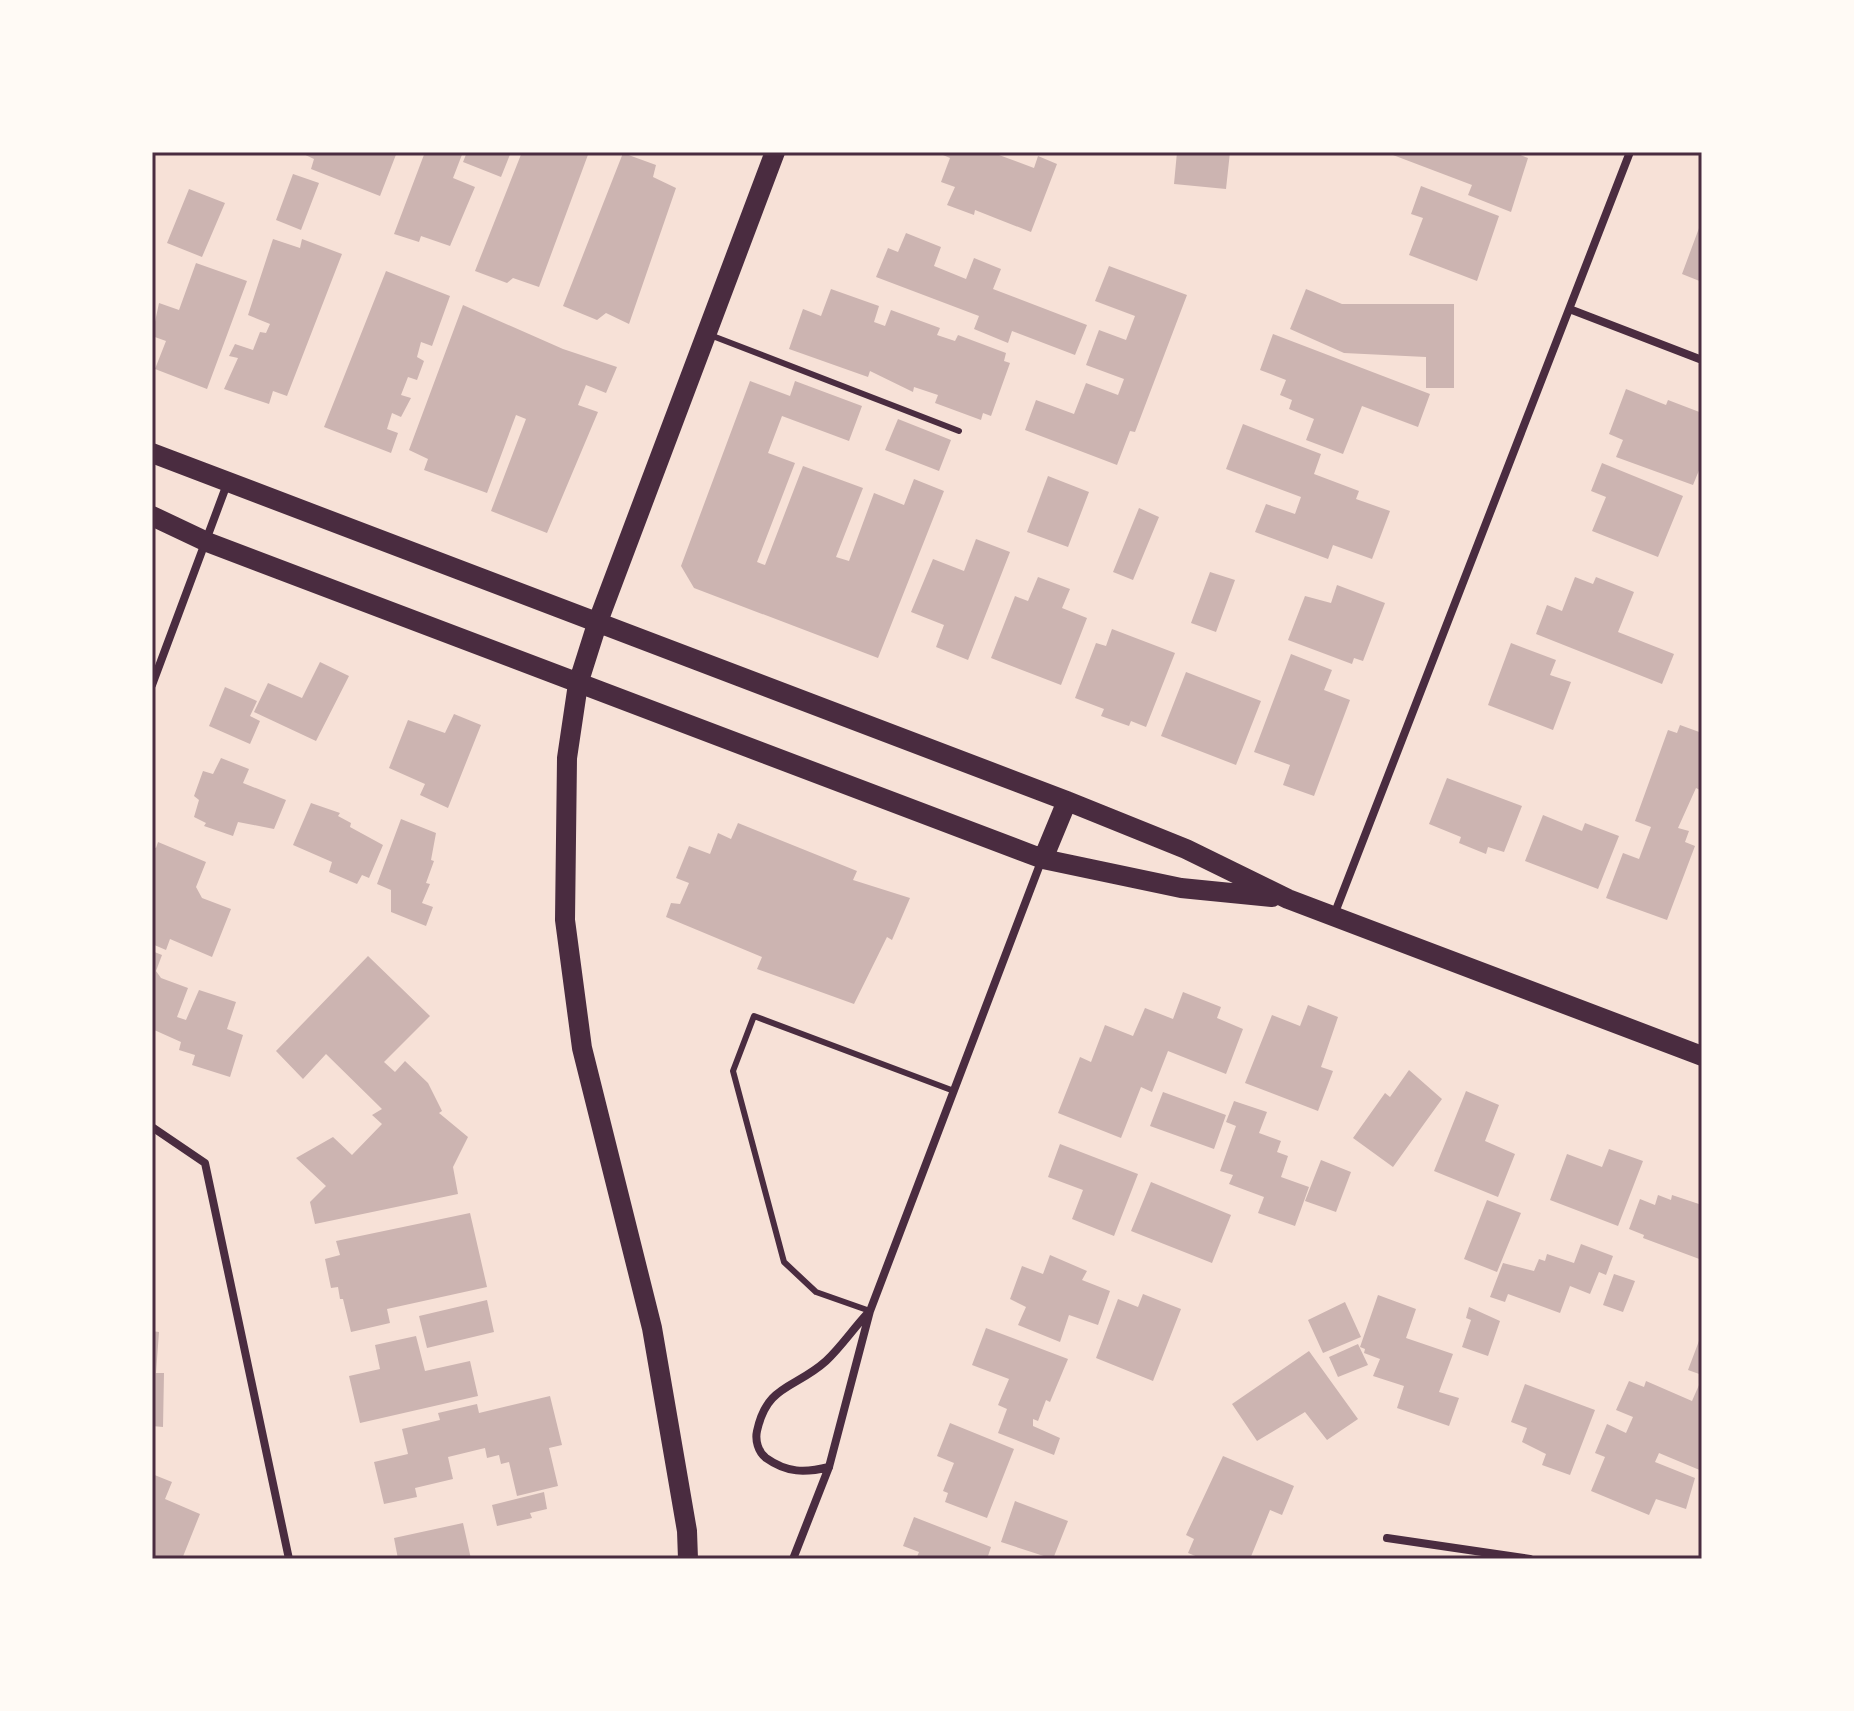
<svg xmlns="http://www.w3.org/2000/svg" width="1854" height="1711" font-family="Montserrat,sans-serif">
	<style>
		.building { fill: #ccb4b1 }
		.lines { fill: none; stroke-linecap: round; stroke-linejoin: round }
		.service { stroke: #4a2c40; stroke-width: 6 }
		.minor { stroke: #4a2c40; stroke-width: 8 }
		.primary { stroke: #4a2c40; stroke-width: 20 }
		.neatline { fill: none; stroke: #4a2c40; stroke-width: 3 }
	</style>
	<rect width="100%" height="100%" fill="#f7e1d7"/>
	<path class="building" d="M 299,152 L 397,152 L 380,196 L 311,169 L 314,159 Z
		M 425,152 L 463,152 L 453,178 L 475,187 L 450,246 L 421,236 L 419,242 L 394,234 Z
		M 467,152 L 511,152 L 501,177 L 463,162 Z
		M 522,152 L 589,152 L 539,287 L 513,278 L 507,283 L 475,271 Z
		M 936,152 L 1000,152 L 999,155 L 1034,168 L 1038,156 L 1057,164 L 1031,232 L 975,210 L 974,215 L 947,205 L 955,187 L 941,182 L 950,158 Z
		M 1177,152 L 1230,152 L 1226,189 L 1174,184 Z
		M 1385,152 L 1513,152 L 1528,158 L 1511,212 L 1468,195 L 1472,185 Z
		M 623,153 L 656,165 L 653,177 L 676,188 L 629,324 L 606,313 L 597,320 L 563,306 Z
		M 293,174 L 319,183 L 301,230 L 276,220 Z
		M 1421,186 L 1499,216 L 1477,281 L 1409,255 L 1423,218 L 1411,214 Z
		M 189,189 L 225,203 L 202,257 L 167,243 Z
		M 1702,220 L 1702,282 L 1682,274 Z
		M 906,233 L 941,247 L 934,266 L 966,279 L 974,258 L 1001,269 L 993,289 L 1087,325 L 1075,355 L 1012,331 L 1008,343 L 974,329 L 979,316 L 876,277 L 888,248 L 898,252 Z
		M 273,239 L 300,248 L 302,239 L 342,254 L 287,396 L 273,391 L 269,404 L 224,389 L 238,358 L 229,356 L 235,344 L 253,350 L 260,332 L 266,333 L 270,324 L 248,315 Z
		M 196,263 L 247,281 L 207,389 L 155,369 L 166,341 L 152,336 L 159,303 L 179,310 Z
		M 1109,266 L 1187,295 L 1135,432 L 1130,431 L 1117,465 L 1025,430 L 1036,400 L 1074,414 L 1086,383 L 1118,395 L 1124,379 L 1086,365 L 1099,330 L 1126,340 L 1135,316 L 1095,301 Z
		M 386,271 L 450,296 L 432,346 L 421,342 L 417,357 L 424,361 L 417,380 L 408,377 L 401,395 L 411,398 L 401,417 L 392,413 L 387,429 L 398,433 L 391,453 L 324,427 Z
		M 831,289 L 879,306 L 874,322 L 885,326 L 891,310 L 940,328 L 937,335 L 955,341 L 958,335 L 1006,353 L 1004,361 L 1010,363 L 991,416 L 983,413 L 981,420 L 935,403 L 938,395 L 914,387 L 913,392 L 870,371 L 868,377 L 789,349 L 803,309 L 821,316 Z
		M 1306,289 L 1342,304 L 1454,304 L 1454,388 L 1426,388 L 1426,357 L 1344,353 L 1290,329 Z
		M 463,305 L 563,349 L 617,367 L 606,393 L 586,385 L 578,405 L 598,412 L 547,533 L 491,511 L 526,419 L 516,415 L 487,493 L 424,470 L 428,459 L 409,450 Z
		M 1273,334 L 1430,394 L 1418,427 L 1362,406 L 1343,454 L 1306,440 L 1314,419 L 1289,409 L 1292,400 L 1280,395 L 1286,380 L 1260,370 Z
		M 750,381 L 790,396 L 795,381 L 862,406 L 849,441 L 782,416 L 768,453 L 795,463 L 757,562 L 765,565 L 803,466 L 863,488 L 836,557 L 849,561 L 874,493 L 904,505 L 914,479 L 944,491 L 878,658 L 694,588 L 681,566 Z
		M 1626,389 L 1666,405 L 1668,400 L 1702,413 L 1702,463 L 1693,485 L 1616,457 L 1623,440 L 1609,434 Z
		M 898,419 L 951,440 L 939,471 L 885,450 Z
		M 1243,424 L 1321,454 L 1314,474 L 1359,491 L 1356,499 L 1390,511 L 1372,559 L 1333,545 L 1328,559 L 1255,532 L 1266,504 L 1295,514 L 1301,497 L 1226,469 Z
		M 1602,463 L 1683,496 L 1658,557 L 1592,531 L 1606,497 L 1591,491 Z
		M 1048,476 L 1089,492 L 1068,547 L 1027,532 Z
		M 1139,508 L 1159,517 L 1133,580 L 1113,572 Z
		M 976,539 L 1010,552 L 968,660 L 936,647 L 944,625 L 911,612 L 933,559 L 964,571 Z
		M 1210,572 L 1235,580 L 1216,632 L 1191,623 Z
		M 1038,577 L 1070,589 L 1062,608 L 1087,618 L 1061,685 L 991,658 L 1015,596 L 1028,601 Z
		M 1575,577 L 1593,584 L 1596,577 L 1634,592 L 1618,632 L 1674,654 L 1662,684 L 1536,634 L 1547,605 L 1562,611 Z
		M 1337,585 L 1385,603 L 1363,661 L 1354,658 L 1352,664 L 1288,640 L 1305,596 L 1331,603 Z
		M 1112,629 L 1175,653 L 1146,727 L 1131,721 L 1129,726 L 1101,716 L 1104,709 L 1075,698 L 1096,643 L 1106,646 Z
		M 1511,643 L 1556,660 L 1550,675 L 1571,682 L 1553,730 L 1488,705 Z
		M 1291,654 L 1332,670 L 1324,690 L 1350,700 L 1314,796 L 1283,785 L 1290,765 L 1254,752 Z
		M 320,662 L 349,676 L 316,741 L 254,712 L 268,683 L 302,698 Z
		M 1186,672 L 1261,701 L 1236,765 L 1161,736 Z
		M 225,687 L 257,701 L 250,716 L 260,721 L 250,744 L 209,726 Z
		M 454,714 L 481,725 L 448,808 L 420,795 L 425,784 L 389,768 L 408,720 L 445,733 Z
		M 1680,725 L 1702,733 L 1702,791 L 1696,788 L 1678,828 L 1689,831 L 1685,842 L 1695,846 L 1667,920 L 1606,898 L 1623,853 L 1639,859 L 1651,827 L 1635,821 L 1668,730 L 1677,733 Z
		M 221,758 L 249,769 L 243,783 L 286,800 L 274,829 L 238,822 L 233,836 L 204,826 L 206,823 L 194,817 L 199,800 L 194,796 L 203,771 L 213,774 Z
		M 1447,778 L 1522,806 L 1504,852 L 1488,847 L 1486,854 L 1459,843 L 1461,837 L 1429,824 Z
		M 311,803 L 340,813 L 338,816 L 351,823 L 350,827 L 383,845 L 369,878 L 362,875 L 357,884 L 329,872 L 332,862 L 293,845 Z
		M 1543,815 L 1582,831 L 1585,823 L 1619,836 L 1598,889 L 1525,861 Z
		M 401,819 L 436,833 L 431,860 L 434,861 L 426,883 L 430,884 L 422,903 L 433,907 L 426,926 L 391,912 L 391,890 L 377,884 Z
		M 738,823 L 857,871 L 853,880 L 910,898 L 892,940 L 887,937 L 854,1004 L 757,969 L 762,957 L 666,917 L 671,903 L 680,904 L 689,883 L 676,878 L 689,846 L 710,854 L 718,833 L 731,839 Z
		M 158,842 L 206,862 L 196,887 L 202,898 L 231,909 L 212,957 L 170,939 L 166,950 L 152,944 L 152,846 L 156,848 Z
		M 152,951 L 162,955 L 156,971 L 161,978 L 188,988 L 177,1017 L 186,1020 L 199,990 L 236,1002 L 227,1029 L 243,1035 L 230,1077 L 192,1065 L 195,1055 L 179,1050 L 181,1042 L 152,1029 Z
		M 368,956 L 430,1016 L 384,1062 L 395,1072 L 405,1061 L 428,1083 L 442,1111 L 439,1113 L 468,1137 L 453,1167 L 458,1194 L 315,1224 L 310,1202 L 326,1186 L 296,1158 L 333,1137 L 352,1155 L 382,1124 L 372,1115 L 382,1109 L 326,1054 L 303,1079 L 276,1051 Z
		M 1183,992 L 1221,1007 L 1217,1018 L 1243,1029 L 1226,1074 L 1168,1051 L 1152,1092 L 1141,1087 L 1121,1138 L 1058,1113 L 1080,1057 L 1091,1062 L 1105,1025 L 1133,1036 L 1145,1008 L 1173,1019 Z
		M 1308,1005 L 1338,1017 L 1321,1067 L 1333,1071 L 1318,1111 L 1245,1083 L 1272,1015 L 1300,1026 Z
		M 1409,1070 L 1442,1099 L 1393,1167 L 1353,1138 L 1385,1093 L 1390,1097 Z
		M 1466,1091 L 1499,1105 L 1485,1141 L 1515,1154 L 1498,1197 L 1434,1171 Z
		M 1163,1092 L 1226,1115 L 1214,1149 L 1150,1126 Z
		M 1234,1101 L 1267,1112 L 1259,1133 L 1281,1141 L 1277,1152 L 1288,1156 L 1281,1177 L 1309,1187 L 1295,1226 L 1258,1213 L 1264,1197 L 1229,1184 L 1233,1175 L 1220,1171 L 1236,1126 L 1226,1122 Z
		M 1060,1144 L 1138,1174 L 1114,1236 L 1072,1219 L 1083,1190 L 1048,1177 Z
		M 1609,1149 L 1643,1161 L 1618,1226 L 1550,1200 L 1567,1154 L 1602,1167 Z
		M 1321,1160 L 1351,1172 L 1336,1212 L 1305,1201 Z
		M 1151,1182 L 1231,1215 L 1212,1263 L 1131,1231 Z
		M 1658,1195 L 1671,1200 L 1672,1195 L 1699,1204 L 1702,1198 L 1702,1260 L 1643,1238 L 1644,1235 L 1629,1229 L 1640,1199 L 1655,1205 Z
		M 1487,1200 L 1521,1213 L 1497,1272 L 1464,1259 Z
		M 470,1213 L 487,1287 L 387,1309 L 390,1323 L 351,1332 L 343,1299 L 340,1299 L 338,1287 L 331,1288 L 325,1259 L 340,1255 L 336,1241 Z
		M 1581,1244 L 1613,1256 L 1606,1275 L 1599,1272 L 1590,1294 L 1570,1286 L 1560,1313 L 1508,1294 L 1505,1302 L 1490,1297 L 1503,1263 L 1534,1271 L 1539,1259 L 1545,1261 L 1547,1254 L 1574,1263 Z
		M 1050,1255 L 1087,1271 L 1082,1280 L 1110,1291 L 1098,1325 L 1069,1315 L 1060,1342 L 1018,1325 L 1026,1307 L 1010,1299 L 1022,1266 L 1043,1274 Z
		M 1614,1274 L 1635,1281 L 1623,1312 L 1603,1305 Z
		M 1143,1294 L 1181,1309 L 1153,1381 L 1096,1358 L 1118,1299 L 1138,1307 Z
		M 1378,1295 L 1416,1309 L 1406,1338 L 1453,1354 L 1439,1392 L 1459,1398 L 1449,1426 L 1397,1408 L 1404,1386 L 1373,1376 L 1380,1359 L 1364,1353 L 1365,1349 L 1360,1347 Z
		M 487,1300 L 494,1332 L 427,1348 L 419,1316 Z
		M 1345,1302 L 1361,1337 L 1323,1353 L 1308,1320 Z
		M 1469,1307 L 1500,1321 L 1488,1356 L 1462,1347 L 1471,1320 L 1466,1318 Z
		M 986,1328 L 1068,1359 L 1050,1402 L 1046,1400 L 1038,1421 L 1033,1419 L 1033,1426 L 1060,1438 L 1054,1455 L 998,1433 L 1007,1409 L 998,1405 L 1009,1379 L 972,1365 Z
		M 152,1331 L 159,1332 L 156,1373 L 164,1373 L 163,1427 L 152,1426 Z
		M 1702,1333 L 1702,1375 L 1688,1370 Z
		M 416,1336 L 425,1371 L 470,1361 L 478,1396 L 360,1423 L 349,1376 L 380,1369 L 375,1345 Z
		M 1358,1344 L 1368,1365 L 1338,1377 L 1329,1357 Z
		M 1309,1351 L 1358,1419 L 1327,1440 L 1305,1412 L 1257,1441 L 1232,1404 Z
		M 1629,1381 L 1644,1387 L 1646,1381 L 1692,1401 L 1699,1385 L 1702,1387 L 1702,1471 L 1659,1453 L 1655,1462 L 1695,1478 L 1686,1509 L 1656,1499 L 1649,1515 L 1591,1491 L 1605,1457 L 1595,1453 L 1607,1424 L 1626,1433 L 1633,1417 L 1616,1410 Z
		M 1525,1384 L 1595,1410 L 1570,1475 L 1542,1465 L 1546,1454 L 1522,1442 L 1527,1428 L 1511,1422 Z
		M 550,1396 L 562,1445 L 549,1448 L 558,1486 L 517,1496 L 509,1462 L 501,1464 L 499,1455 L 487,1458 L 485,1448 L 448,1457 L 453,1479 L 415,1488 L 417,1497 L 384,1504 L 374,1462 L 408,1454 L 402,1429 L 440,1420 L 438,1413 L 477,1404 L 479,1413 Z
		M 950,1423 L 1014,1449 L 987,1518 L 945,1502 L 948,1493 L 943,1491 L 954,1463 L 937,1456 Z
		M 1223,1456 L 1294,1486 L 1282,1515 L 1270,1510 L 1250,1559 L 1203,1559 L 1188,1553 L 1194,1539 L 1186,1535 Z
		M 152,1474 L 172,1482 L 165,1499 L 200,1514 L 182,1559 L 152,1559 Z
		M 544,1492 L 547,1509 L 530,1513 L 532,1518 L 497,1526 L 492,1505 Z
		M 1015,1501 L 1068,1521 L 1053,1559 L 1001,1542 Z
		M 914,1517 L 991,1547 L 987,1559 L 916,1559 L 919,1552 L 903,1546 Z
		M 463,1523 L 471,1559 L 398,1559 L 394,1538 Z"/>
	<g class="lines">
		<path class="service" d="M 710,335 L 959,431
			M 870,1311 L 816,1292 L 784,1262 L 733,1071 L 754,1016 L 954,1091"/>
		<path class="minor" d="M 1572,310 L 1702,360
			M 152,685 L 227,484
			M 1334,915 L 1630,152
			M 152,1127 L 205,1163 L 289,1559
			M 829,1467 C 805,1473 787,1473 766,1458 C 758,1452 755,1440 757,1431 C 767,1384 795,1389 826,1361 C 841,1347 853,1329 867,1314
			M 1387,1538 L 1530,1559
			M 793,1559 L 829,1467 L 870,1311 L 1042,859"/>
		<path class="primary" d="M 152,453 L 1067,801 L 1186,849 L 1288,899 L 1702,1056
			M 152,516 L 207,542 L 1043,859 L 1181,888 L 1272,897
			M 1043,859 L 1067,801
			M 688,1559 L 687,1531 L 652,1328 L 582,1048 L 565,920 L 567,758 L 578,684 L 597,624 L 775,152"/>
	</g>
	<rect width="1854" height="1711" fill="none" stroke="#fffaf5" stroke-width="308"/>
	<rect x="154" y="154" width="1546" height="1403" class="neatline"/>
</svg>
